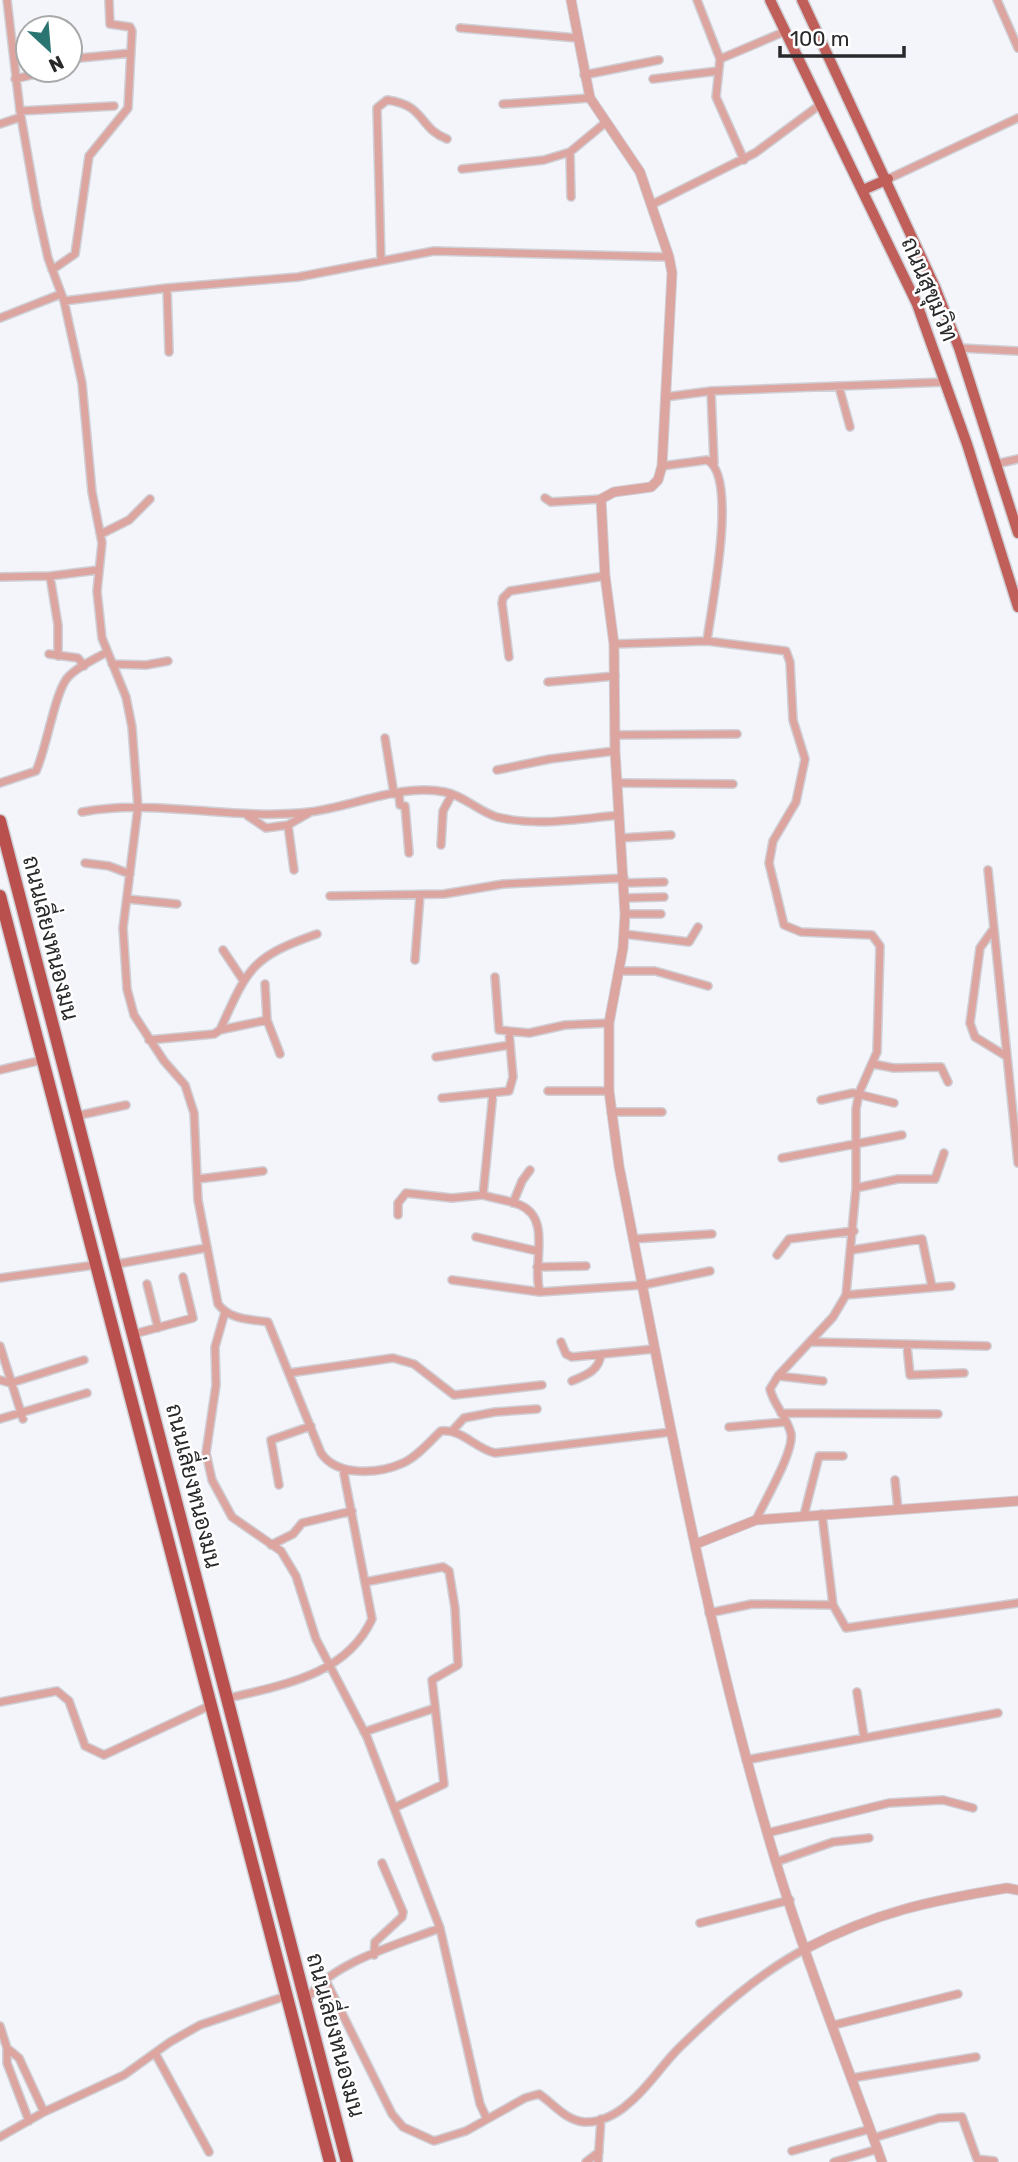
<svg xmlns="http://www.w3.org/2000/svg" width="1018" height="2162" font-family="Rubik,Sarabun,sans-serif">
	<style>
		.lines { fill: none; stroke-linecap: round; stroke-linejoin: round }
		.minor-casing { stroke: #cfcfd6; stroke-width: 10 }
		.tertiary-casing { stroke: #cfcfd6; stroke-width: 11 }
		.primary-casing { stroke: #cfcfd6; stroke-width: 13 }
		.trunk-casing { stroke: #cfcfd6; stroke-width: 15 }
		.minor { stroke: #dda5a0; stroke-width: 7 }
		.tertiary { stroke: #dda5a0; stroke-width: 9 }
		.primary { stroke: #c05f5a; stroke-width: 10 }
		.trunk { stroke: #ba504d; stroke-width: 12 }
		.labels { text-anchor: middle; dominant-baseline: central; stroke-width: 5; stroke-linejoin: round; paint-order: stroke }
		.street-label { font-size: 23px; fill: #29292b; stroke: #fff }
	</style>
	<rect width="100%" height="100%" fill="#f4f4fb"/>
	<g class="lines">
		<defs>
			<path id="minor" d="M 7,0 L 20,111 L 37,208 L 48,258 L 64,301 L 82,383 L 92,492 L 102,543 L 97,591 L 102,638 L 126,697 L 132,727 L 138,807 L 123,928 L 127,989 L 134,1015 L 164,1061 L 185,1085 L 194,1113 L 198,1200 L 218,1304 C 230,1320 249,1319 268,1322 L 321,1453 C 337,1477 379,1474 403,1463 C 417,1457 430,1441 441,1431 C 463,1429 474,1448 495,1453 L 671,1432
				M 697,0 L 720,59 L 716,97 L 744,160
				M 997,0 L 1018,48
				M 460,28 L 577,38
				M 70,59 L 131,53
				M 720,59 L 786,31
				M 584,75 L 659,60
				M 15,79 L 53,70
				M 653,79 L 718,71
				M 503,104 L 590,98
				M 20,111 L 114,106
				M 0,124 L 21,117
				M 570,152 L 571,197
				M 462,169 L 544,160 L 570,152 L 605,123
				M 888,179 L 1018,118
				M 653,204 L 755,153 L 821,104
				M 381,260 L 377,108 L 387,100 C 426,105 418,128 447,139
				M 52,270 L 75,254 L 89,156 L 128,108 L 132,31 L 130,27 L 110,24 L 109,0
				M 167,288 L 169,352
				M 64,301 L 167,288 L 298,277 L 434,251 L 669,257
				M 0,318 L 61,294
				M 959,348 L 1018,351
				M 839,387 L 850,427
				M 711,391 L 714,463
				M 665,397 L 711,391 L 945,382
				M 996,464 L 1018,459
				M 662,466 L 707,460 C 739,476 711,608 707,641
				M 545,498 L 551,502 L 601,499
				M 101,534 L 129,520 L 150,499
				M 50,576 L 58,625 L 58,656
				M 0,577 L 50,576 L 98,570
				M 614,644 L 707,641 L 786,651 L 790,662 L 793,720 L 805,759 L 796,802 L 773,841 L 769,863 L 784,925 L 801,932 L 872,935 L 880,946 L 877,1052 L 859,1093 L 856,1109 L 856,1188 L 846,1295 L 833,1317 L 778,1376 L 770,1389 C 774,1406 788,1418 791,1434 C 794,1452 764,1502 756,1520
				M 49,654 L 78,658 L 84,666
				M 509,657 L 502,603 L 503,598 L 510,591 L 605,576
				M 112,664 L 146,665 L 168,661
				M 548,682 L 615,676
				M 615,735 L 737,734
				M 385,738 L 394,794
				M 497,770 L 550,759 L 615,751
				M 0,783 L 36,771 C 47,748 55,689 69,676 C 79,666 95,659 107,652
				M 617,783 L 733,784
				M 399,793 L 400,805 L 405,806 L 409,853
				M 82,812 C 157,798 233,821 309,812 C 353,807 400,783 445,792 C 463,795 479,812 497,817 C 537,827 579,819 619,815
				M 248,816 L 266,828 L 288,825 L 309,813
				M 288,825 L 294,870
				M 620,838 L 671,835
				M 441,845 L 443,811 L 452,794
				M 85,863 L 109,866 L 130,874
				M 988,870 L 1018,1163
				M 624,883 L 664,882
				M 330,896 L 444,894 L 503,884 L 624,878
				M 624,898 L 664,897
				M 127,899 L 177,904
				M 625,914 L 661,914
				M 992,931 L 980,948 L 970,1023 L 975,1037 L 1006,1056
				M 624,934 L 689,942 L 698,927
				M 223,950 L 243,980
				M 415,960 L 420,895
				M 619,971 L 655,971 L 708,986
				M 495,977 L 499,1030 L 529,1033 L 565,1025 L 609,1023
				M 265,984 L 267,1020 L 280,1054
				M 220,1030 L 267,1020
				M 149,1040 L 214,1034 L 220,1030 C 248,968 251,957 317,934
				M 436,1057 L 510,1045
				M 873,1064 L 894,1068 L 941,1067 L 948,1082
				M 0,1070 L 42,1060
				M 548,1091 L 609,1091
				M 493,1093 L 483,1195 C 495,1199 509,1200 520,1205 C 553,1219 531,1265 540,1292 L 643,1285 L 710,1271
				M 442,1098 L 509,1091 L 513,1077 L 509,1032
				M 821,1100 L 853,1093 L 894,1103
				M 611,1112 L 662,1112
				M 76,1116 L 126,1105
				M 782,1158 L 902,1135
				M 198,1179 L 263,1171
				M 856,1188 L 898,1179 L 935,1179 L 944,1153
				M 513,1203 L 522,1181 L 530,1170
				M 398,1215 L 398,1203 L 406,1193 L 452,1198 L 483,1195
				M 476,1237 L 537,1251
				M 633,1239 L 712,1234
				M 852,1250 L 922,1239 L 932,1287
				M 777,1255 L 789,1239 L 854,1231
				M 117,1264 L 206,1248
				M 537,1267 L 586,1266
				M 0,1278 L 95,1265
				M 452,1280 L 540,1292
				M 147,1284 L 158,1328
				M 846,1295 L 951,1286
				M 225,1312 L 215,1347 L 216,1385 L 206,1453 L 212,1480 L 232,1517 L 281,1551 L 296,1576 L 316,1639 L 367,1737 L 440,1928 L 480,2104 L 487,2119
				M 134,1334 L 193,1318 L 183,1277
				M 561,1342 L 566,1354 L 572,1357 L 654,1349
				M 812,1342 L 987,1346
				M 0,1346 L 23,1419
				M 907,1346 L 910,1375 L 964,1373
				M 289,1373 L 393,1358 L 414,1364 L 454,1395 L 542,1385
				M 778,1376 L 823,1381
				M 0,1380 L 11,1383 L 84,1360
				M 572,1381 C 586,1375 599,1371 601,1354
				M 781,1413 L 938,1414
				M 0,1419 L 87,1393
				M 729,1427 L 785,1422
				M 453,1430 L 464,1418 L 495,1412 L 537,1409
				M 895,1480 L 898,1510
				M 279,1485 L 271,1440 L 311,1426
				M 822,1514 L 833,1605
				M 804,1515 L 819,1456 L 843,1456
				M 271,1545 L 293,1534 L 302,1523 L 352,1511
				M 365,1582 L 443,1567 L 449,1571 L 455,1608 L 458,1665 L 432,1680 L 444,1784 L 396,1807
				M 709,1613 L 752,1604 L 833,1605 L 846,1628 L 1018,1603
				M 857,1692 L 864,1737
				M 225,1699 C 281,1685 346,1676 372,1619 L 343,1469
				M 0,1702 L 57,1691 L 69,1701 L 85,1746 L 104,1755 L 209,1706
				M 364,1732 L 435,1708
				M 746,1760 L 998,1713
				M 767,1833 L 889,1803 L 943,1800 L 973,1808
				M 776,1862 L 833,1842 L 869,1838
				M 700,1923 L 790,1900
				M 374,1955 L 375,1942 L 402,1917 L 403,1912 L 382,1863
				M 325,1979 L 392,2114 L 403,2127 L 434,2141 L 466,2131 L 525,2098 L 539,2094 C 554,2104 565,2120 584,2122 C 600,2123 617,2114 628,2104 C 648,2088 661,2066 679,2048 C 717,2011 758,1974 805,1949
				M 306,2001 C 328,1963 400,1944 440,1928
				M 834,2025 L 958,1994
				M 0,2026 L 7,2048 L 7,2063 L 29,2121
				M 7,2048 L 19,2058 L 44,2112
				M 155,2053 L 209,2152
				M 852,2078 L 976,2057
				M 0,2137 L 44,2112 L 124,2075 L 170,2042 L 200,2025 L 286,1996
				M 873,2138 L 939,2118 L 962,2117 L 977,2159 L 994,2161
				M 792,2151 L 870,2129
				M 586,2162 L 599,2152
				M 598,2162 L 601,2119
				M 834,2162 L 878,2149"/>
			<path id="tertiary" d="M 571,0 L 590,98 L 640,172 L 669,257 L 672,273 L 662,466 L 658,480 L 651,487 L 614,492 L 601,499 L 605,576 L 614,644 L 615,751 L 625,914 L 623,948 L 609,1023 L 609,1091 L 619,1166 C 663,1389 703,1613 767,1832 C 799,1944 843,2053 882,2162
				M 696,1544 L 756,1520 L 1018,1501
				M 805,1949 C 876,1912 929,1901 1007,1888 L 1018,1890"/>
			<path id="primary" d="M 770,0 L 917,304 L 967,444 L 1018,607
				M 802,0 L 935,287 L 959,348 L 1018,533
				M 863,190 L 888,179"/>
			<path id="trunk" d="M 0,821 L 347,2162
				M 0,896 L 330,2162"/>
		</defs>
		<use href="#minor" class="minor-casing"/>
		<use href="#tertiary" class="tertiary-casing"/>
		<use href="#primary" class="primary-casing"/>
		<use href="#trunk" class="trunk-casing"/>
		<use href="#minor" class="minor"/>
		<use href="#tertiary" class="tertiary"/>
		<use href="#primary" class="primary"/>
		<use href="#trunk" class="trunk"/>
	</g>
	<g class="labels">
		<g class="street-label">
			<text transform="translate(930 289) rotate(67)">ถนนสุขุมวิท</text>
			<text transform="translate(51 938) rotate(76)">ถนนเลี่ยงหนองมน</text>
			<text transform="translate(194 1486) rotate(76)">ถนนเลี่ยงหนองมน</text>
			<text transform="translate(336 2035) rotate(75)">ถนนเลี่ยงหนองมน</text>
		</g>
	</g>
	<g transform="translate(49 49) rotate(154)"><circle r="33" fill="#ffffff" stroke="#a9a9aa" stroke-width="2"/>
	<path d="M0-5L12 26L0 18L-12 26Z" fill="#2a7471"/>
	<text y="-10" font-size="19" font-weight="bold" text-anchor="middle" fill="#29292b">N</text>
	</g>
	<path d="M780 46v10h124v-10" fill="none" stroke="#29292b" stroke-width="3.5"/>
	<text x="790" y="46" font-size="21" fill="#29292b" stroke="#ffffff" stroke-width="5" paint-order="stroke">100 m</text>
</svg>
